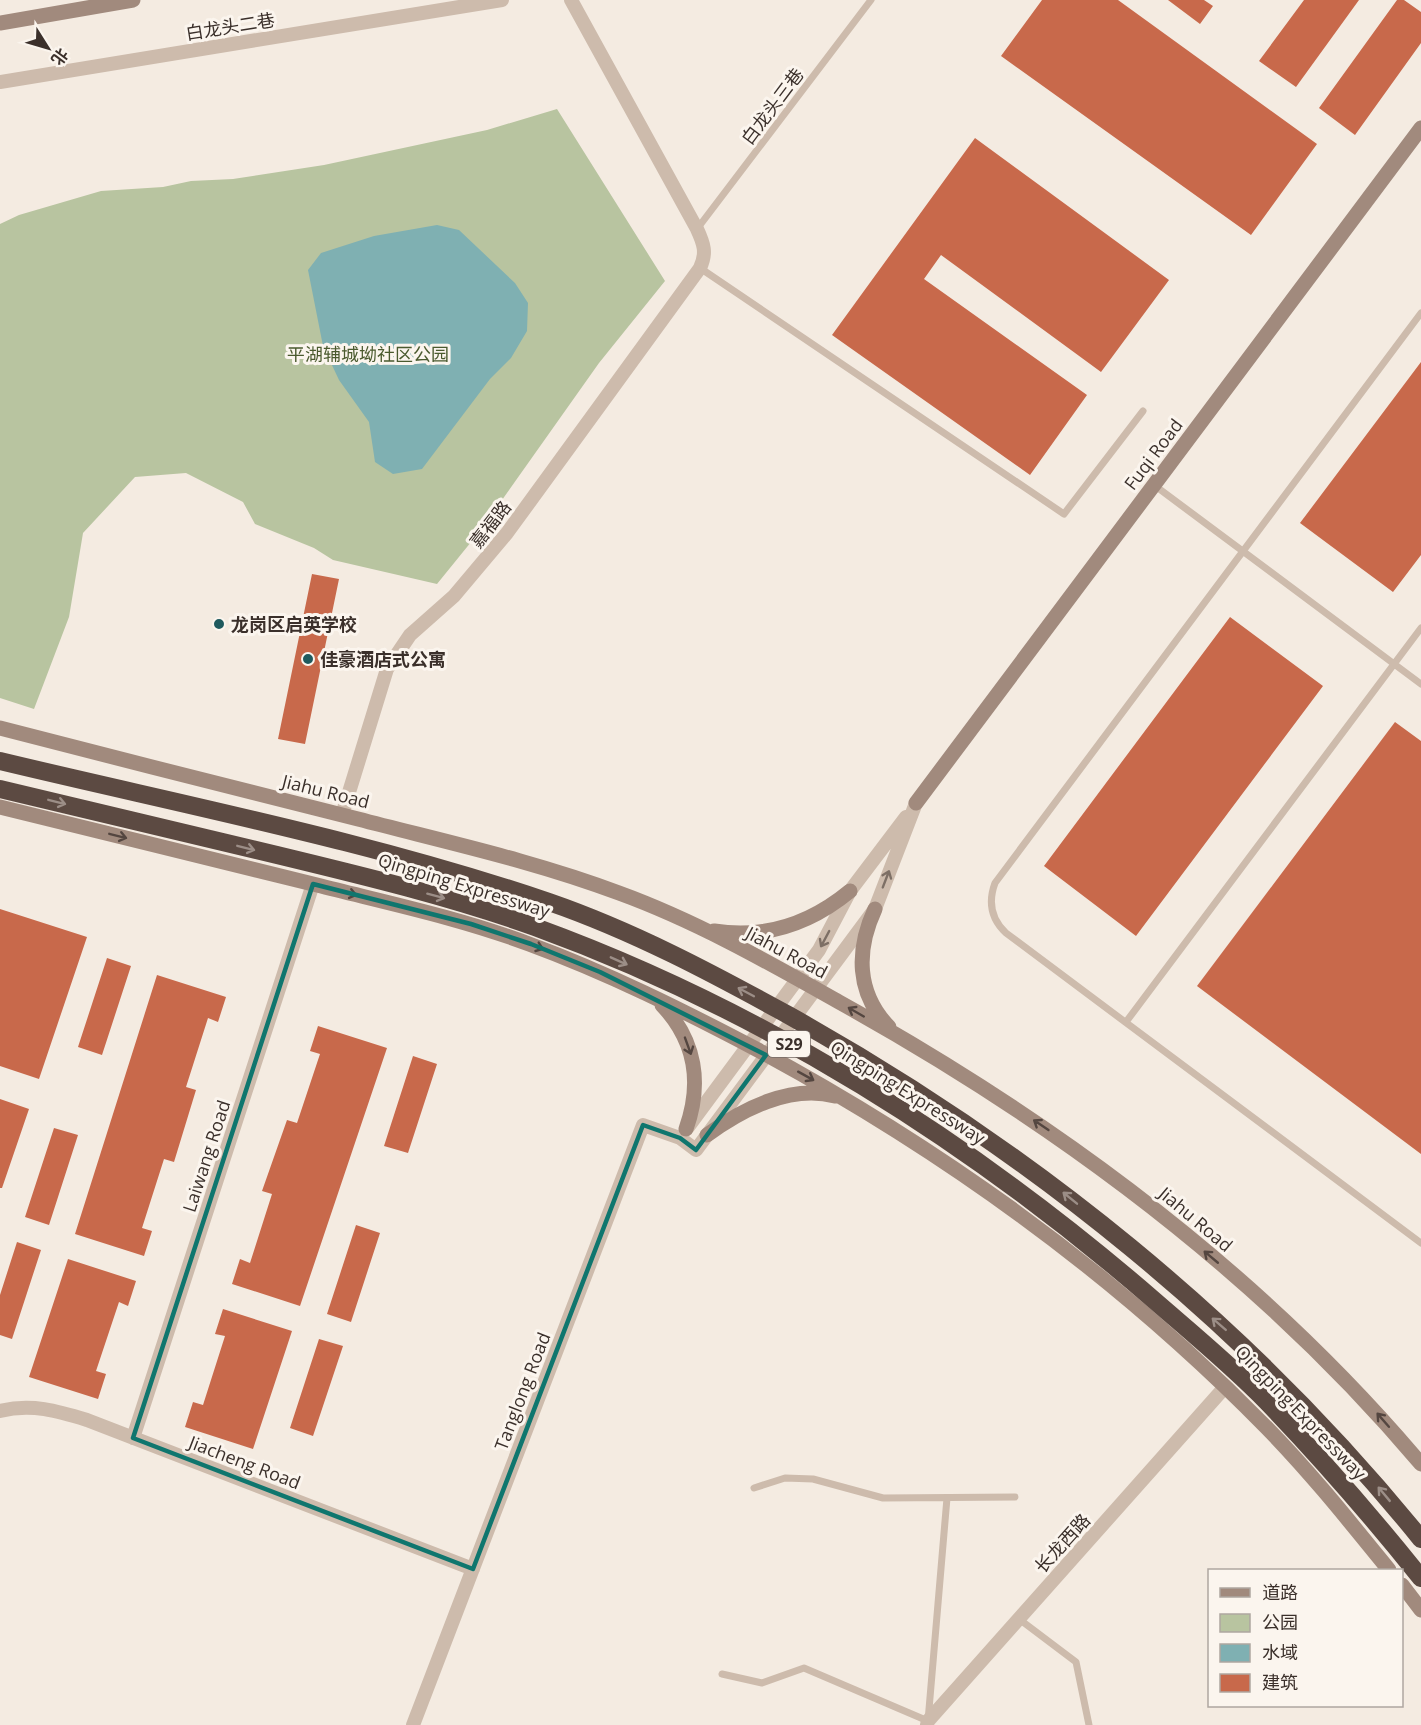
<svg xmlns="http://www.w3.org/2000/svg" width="1421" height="1725" font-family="'Open Sans','Noto Sans SC',sans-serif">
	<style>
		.green { fill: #b8c4a0 }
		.water { fill: #7fb0b2 }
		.building { fill: #c8694b }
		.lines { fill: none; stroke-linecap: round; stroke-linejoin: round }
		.lane { stroke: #cdbbac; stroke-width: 7 }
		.street { stroke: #cdbbac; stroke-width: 14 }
		.secondary { stroke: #a18a7d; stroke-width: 15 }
		.highway { stroke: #5c4a42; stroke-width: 18 }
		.oneway { stroke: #9c8e87 }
		.oneway2 { stroke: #544640 }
		.oneway3 { stroke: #7d6f65 }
		.marked { fill: none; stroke: #0f766e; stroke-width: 4.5; stroke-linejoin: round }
		.poi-dot { fill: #1f5a5e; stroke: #fbf5ee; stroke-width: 2 }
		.labels { text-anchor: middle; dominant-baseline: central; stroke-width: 6; stroke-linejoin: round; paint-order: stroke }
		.shield { fill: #fbf5ee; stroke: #756b66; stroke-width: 1.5 }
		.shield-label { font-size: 16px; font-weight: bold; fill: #3b302b }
		.street-label { font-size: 18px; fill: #3b302b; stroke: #fbf5ee }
		.park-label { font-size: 18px; fill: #4a5a2e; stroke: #fbf5ee }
		.poi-label { font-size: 18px; font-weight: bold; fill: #3b302b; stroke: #fbf5ee; text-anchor: start }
	</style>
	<rect width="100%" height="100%" fill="#f4ebe1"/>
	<path class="green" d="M 557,109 L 665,281 L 599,363 L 480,531 L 437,584 L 333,560 L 314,548 L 255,524 L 243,502 L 186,473 L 135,477 L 83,533 L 69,617 L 34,709 L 0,698 L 0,224 L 19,215 L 101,191 L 163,187 L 191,181 L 233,179 L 324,165 L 487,130 Z"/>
	<path class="water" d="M 437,225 L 459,230 L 515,283 L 528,303 L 527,331 L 511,358 L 490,379 L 422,469 L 393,474 L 375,462 L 369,422 L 339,380 L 323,346 L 308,270 L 321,253 L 374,236 Z"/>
	<path class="building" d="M 1042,0 L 1118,0 L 1317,144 L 1251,235 L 1001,56 Z
		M 1168,0 L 1204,0 L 1213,6 L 1200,24 Z
		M 1304,0 L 1359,0 L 1296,87 L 1259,61 Z
		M 1397,0 L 1404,0 L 1421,12 L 1421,43 L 1355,135 L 1319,108 Z
		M 975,138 L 1169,280 L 1101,372 L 941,255 L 924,279 L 1087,395 L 1030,475 L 832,335 Z
		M 1421,362 L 1421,555 L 1393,592 L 1300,523 Z
		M 312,574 L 339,579 L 305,744 L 278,739 Z
		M 1230,617 L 1323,686 L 1136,936 L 1044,866 Z
		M 1395,722 L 1421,741 L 1421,1154 L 1197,986 Z
		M 0,909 L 87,937 L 39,1079 L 0,1066 Z
		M 107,958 L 131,966 L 102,1055 L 78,1047 Z
		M 157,975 L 226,997 L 218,1022 L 208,1018 L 186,1087 L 196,1090 L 174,1162 L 164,1159 L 142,1228 L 152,1231 L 144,1256 L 75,1234 Z
		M 318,1026 L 387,1048 L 300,1306 L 232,1284 L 240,1259 L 250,1263 L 272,1194 L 262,1191 L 287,1120 L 297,1123 L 320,1054 L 310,1051 Z
		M 413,1056 L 437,1064 L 408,1153 L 384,1146 Z
		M 0,1099 L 29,1109 L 2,1188 L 0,1188 Z
		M 54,1128 L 78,1135 L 49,1225 L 25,1217 Z
		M 356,1225 L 380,1233 L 351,1322 L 327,1314 Z
		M 17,1242 L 41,1250 L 12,1339 L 0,1335 L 0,1295 Z
		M 68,1259 L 136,1281 L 128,1306 L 119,1302 L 96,1371 L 106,1374 L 98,1399 L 29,1377 Z
		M 223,1309 L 292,1331 L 253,1449 L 185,1427 L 193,1402 L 203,1405 L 225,1336 L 215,1334 Z
		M 319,1339 L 343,1346 L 313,1436 L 290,1428 Z"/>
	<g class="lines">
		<path class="lane" d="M 697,229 L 871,0
			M 700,268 L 1064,514 L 1143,411
			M 1421,313 L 995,883 C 988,902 991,919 1006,933 L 1421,1243
			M 1154,485 L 1421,684
			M 1126,1022 L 1421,628
			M 754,1488 L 785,1478 L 813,1479 L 883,1498 L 1015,1497
			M 1019,1619 L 1076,1662 L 1089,1725
			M 722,1674 L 762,1683 L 804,1668 L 928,1721 L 947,1498"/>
		<path class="street" d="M 0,82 L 502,0
			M 342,815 L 387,669 L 410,635 L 454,596 L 507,533 L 700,268 C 707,253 704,244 697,229 L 571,0
			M 688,1127 L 819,950 L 850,891 L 906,817
			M 0,1411 C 31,1403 58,1411 87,1420 L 473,1569
			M 133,1438 L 313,884
			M 413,1725 L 643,1125 L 680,1138 L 696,1150 L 875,909 L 916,803
			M 927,1725 L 928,1721 L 1225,1387"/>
		<path class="secondary" d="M 0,23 L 133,0
			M 0,728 C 119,759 239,789 358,819 C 446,842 534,861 619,893 C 696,921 768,962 839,1002 C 1057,1123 1260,1273 1421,1464
			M 916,803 L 1421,128
			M 0,807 C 106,833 211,859 317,885 C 388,903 460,918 529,944 C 608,973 684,1011 758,1050 C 945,1151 1118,1276 1267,1428 C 1311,1473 1350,1522 1389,1570
			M 875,909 C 856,950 856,993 889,1027
			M 714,931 C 765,939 810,924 850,891
			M 662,1005 C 696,1041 702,1084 686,1129
			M 707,1135 C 741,1110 790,1084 835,1096
			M 1402,1585 L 1421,1610"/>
		<path class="highway" d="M 0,761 C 183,805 370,841 549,902 C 633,931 712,973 790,1016 C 1030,1150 1248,1325 1421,1539
			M 0,789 C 92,811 185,833 277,855 C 364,876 451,897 535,927 C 763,1010 972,1142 1155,1301 C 1193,1334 1232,1366 1267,1402 C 1321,1458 1372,1517 1421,1578"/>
	</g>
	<defs><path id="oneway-shaft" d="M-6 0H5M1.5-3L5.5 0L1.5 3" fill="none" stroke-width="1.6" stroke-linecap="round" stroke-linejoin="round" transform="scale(1.5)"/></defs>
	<g class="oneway">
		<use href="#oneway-shaft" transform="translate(57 802) rotate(14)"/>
		<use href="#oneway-shaft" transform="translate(246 848) rotate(14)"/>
		<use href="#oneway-shaft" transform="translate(436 896) rotate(15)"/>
		<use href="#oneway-shaft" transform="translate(619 961) rotate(24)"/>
		<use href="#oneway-shaft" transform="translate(746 992) rotate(-152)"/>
		<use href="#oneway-shaft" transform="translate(1070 1198) rotate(-141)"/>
		<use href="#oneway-shaft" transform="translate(1219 1324) rotate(-139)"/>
		<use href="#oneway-shaft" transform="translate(1384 1494) rotate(-130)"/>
	</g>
	<g class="oneway2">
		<use href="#oneway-shaft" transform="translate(118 836) rotate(14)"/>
		<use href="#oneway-shaft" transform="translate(348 893) rotate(14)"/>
		<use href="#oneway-shaft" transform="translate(535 946) rotate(21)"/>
		<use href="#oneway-shaft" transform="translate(856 1012) rotate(-150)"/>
		<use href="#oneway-shaft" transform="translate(688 1046) rotate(70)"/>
		<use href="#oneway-shaft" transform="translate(806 1076) rotate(29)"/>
		<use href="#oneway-shaft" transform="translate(1041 1125) rotate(-146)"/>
		<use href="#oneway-shaft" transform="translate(1211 1257) rotate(-140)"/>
		<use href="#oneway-shaft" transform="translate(1383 1420) rotate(-131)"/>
	</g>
	<g class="oneway3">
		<use href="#oneway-shaft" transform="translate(886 879) rotate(-69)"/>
		<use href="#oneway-shaft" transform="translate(825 939) rotate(118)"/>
	</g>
	<path class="marked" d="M 313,884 L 471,924 L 531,944 L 600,972 L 766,1055 L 696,1150 L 680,1138 L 643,1125 L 473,1569 L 133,1438 Z"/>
	<g class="poi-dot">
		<circle cx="219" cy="624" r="6"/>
		<circle cx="308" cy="659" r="6"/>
	</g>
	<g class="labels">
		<rect class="shield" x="768" y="1031" width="42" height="26" rx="4.5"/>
		<g class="shield-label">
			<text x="789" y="1044">S29</text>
		</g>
		<g class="street-label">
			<text transform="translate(230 26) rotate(-9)">白龙头二巷</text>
			<text transform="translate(772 106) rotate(-53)">白龙头三巷</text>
			<text transform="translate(1153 454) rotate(-53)">Fuqi Road</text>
			<text transform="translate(490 524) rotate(-52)">嘉福路</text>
			<text transform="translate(326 791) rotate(14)">Jiahu Road</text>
			<text transform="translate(464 885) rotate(17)">Qingping Expressway</text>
			<text transform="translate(787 952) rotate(28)">Jiahu Road</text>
			<text transform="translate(908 1092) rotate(32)">Qingping Expressway</text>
			<text transform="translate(206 1156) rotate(-72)">Laiwang Road</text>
			<text transform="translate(1196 1219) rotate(40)">Jiahu Road</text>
			<text transform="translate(522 1391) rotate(-69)">Tanglong Road</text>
			<text transform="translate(1301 1412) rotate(46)">Qingping Expressway</text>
			<text transform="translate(245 1462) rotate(21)">Jiacheng Road</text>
			<text transform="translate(1062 1543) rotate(-48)">长龙西路</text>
		</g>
		<g class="park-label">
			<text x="368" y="354">平湖辅城坳社区公园</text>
		</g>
		<g class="poi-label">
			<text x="231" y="624">龙岗区启英学校</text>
			<text x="320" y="659">佳豪酒店式公寓</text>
		</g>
	</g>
	<rect x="1208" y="1569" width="195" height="138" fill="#fbf5ee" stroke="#aea6a0" stroke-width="1.5"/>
	<rect x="1220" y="1588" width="30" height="9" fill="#a18a7d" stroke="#aea6a0" stroke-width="1.5"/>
	<text x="1262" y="1599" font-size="18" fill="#3b302b">道路</text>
	<rect x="1220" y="1614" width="30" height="18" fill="#b8c4a0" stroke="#aea6a0" stroke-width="1.5"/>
	<text x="1262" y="1629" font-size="18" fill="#3b302b">公园</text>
	<rect x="1220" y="1644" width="30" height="18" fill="#7fb0b2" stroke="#aea6a0" stroke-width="1.5"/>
	<text x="1262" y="1659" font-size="18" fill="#3b302b">水域</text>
	<rect x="1220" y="1674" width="30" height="18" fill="#c8694b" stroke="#aea6a0" stroke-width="1.5"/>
	<text x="1262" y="1689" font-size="18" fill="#3b302b">建筑</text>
	<g transform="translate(48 48) rotate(127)" stroke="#fbf5ee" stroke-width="4.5" paint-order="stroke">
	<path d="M0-4.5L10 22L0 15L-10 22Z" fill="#3b302b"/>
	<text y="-9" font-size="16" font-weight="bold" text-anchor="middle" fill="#3b302b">北</text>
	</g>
</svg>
